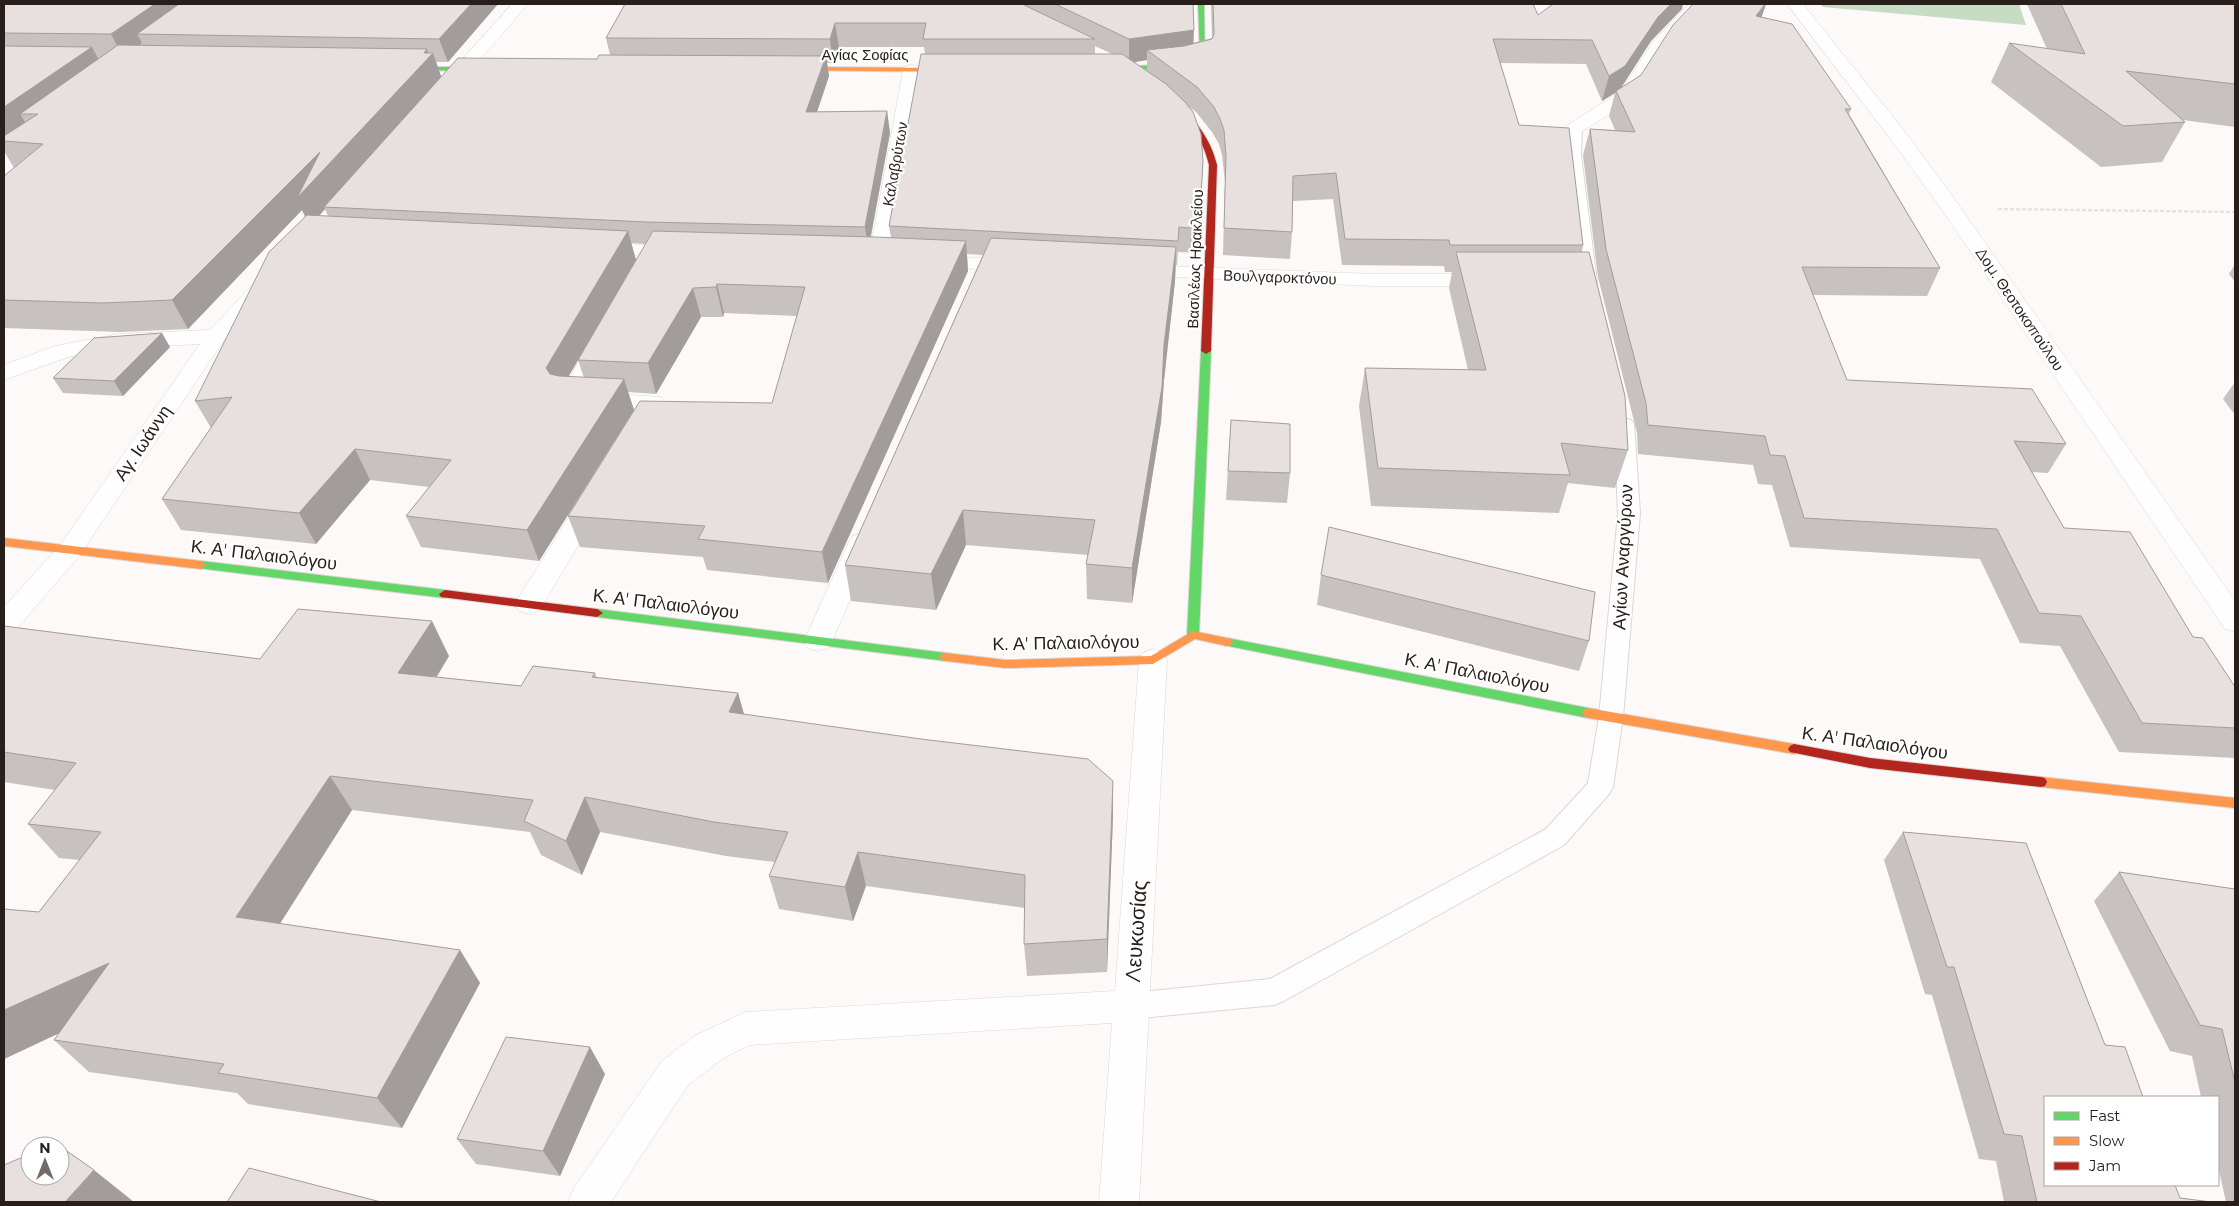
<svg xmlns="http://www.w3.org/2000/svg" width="2239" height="1206" font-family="Montserrat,sans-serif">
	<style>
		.forest { fill: #c8dbc5 }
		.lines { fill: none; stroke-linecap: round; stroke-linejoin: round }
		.lane-casing { stroke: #ddd6d4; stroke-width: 2 }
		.street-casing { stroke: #ddd6d4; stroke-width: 1 }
		.fast-casing { stroke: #ddd6d4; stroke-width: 2 }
		.slow-casing { stroke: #ddd6d4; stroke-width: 2 }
		.jam-casing { stroke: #ddd6d4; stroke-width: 2 }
		.path { stroke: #e4e3e2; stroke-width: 2.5; stroke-dasharray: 4 2; stroke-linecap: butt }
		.lane { fill: #fffefe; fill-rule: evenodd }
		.street { fill: #fffefe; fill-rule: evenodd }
		.fast { fill: #63d668; fill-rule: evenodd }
		.slow { fill: #ff974d; fill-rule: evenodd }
		.jam { fill: #b3261e; fill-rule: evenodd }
		.wall { fill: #c7c1bf; fill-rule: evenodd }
		.shaded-wall { fill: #a29d9b }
		.building { fill: #e7e0de; stroke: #a29d9b }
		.labels { text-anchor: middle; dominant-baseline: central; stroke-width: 4.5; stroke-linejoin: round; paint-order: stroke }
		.far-street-label { font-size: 15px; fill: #281e1a; stroke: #fff }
		.street-label { font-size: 18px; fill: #281e1a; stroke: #fff }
		.near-street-label { font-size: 21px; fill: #281e1a; stroke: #fff }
	</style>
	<rect width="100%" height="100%" fill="#fcf9f8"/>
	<path class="forest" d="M 1820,4 L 2019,4 L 2026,25 L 1823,7 Z"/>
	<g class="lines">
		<defs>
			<path id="lane" d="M 1575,124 L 1580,125 L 1582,128 L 1581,155 L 1597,282 L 1594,286 L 1582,286 L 1579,282 L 1565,155 L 1568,128 L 1570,125 Z
				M 1624,418 L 1631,420 L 1634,424 L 1640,513 L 1623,717 L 1613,787 L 1609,794 L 1564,845 L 1284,1001 L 1274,1005 L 1131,1019 L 1121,1015 L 1117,1006 L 1121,997 L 1131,993 L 1270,979 L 1546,829 L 1588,783 L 1599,717 L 1618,513 L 1614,424 L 1617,420 Z"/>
			<path id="street" d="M 512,4 L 528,4 L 453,91 L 441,91 L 438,87 L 441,83 Z
				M 1689,4 L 1705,4 L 1665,49 L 1632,100 L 1581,132 L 1575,133 L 1569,132 L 1566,128 L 1569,124 L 1620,92 L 1653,42 Z
				M 1787,4 L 1803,4 L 1909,137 L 1958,204 L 2235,601 L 2235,632 L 2225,629 L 1943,211 L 1895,145 Z
				M 912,65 L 918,66 L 921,70 L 889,258 L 886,262 L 879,264 L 872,262 L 869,258 L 903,70 L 906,66 Z
				M 597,243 L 679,246 L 686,248 L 689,252 L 686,256 L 679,258 L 590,253 L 587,249 L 590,245 Z
				M 929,255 L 1016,260 L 1023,262 L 1026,266 L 1023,270 L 1016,272 L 922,265 L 919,261 L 922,257 Z
				M 1139,265 L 1374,274 L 1489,274 L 1496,276 L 1500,280 L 1496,284 L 1489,286 L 1374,286 L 1132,275 L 1129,271 L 1132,267 Z
				M 264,280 L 272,281 L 275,286 L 224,340 L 79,556 L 14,632 L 4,635 L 4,607 L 61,544 L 200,344 L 119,348 L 68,357 L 4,380 L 4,365 L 55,346 L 119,334 L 210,330 L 256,281 Z
				M 601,335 L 609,337 L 612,342 L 585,392 L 661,397 L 665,402 L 649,427 L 641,429 L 633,427 L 629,422 L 637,408 L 570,405 L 562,403 L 558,398 L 590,342 L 593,337 Z
				M 593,491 L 602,493 L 606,499 L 539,611 L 529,614 L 519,611 L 515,604 L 519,597 L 584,493 Z
				M 862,533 L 871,536 L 875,542 L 832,641 L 828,648 L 818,651 L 808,648 L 804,641 L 849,542 L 853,536 Z
				M 1153,649 L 1163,653 L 1167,660 L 1139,1202 L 1099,1202 L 1112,1023 L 749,1045 L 722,1059 L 688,1085 L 611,1202 L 568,1202 L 574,1188 L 662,1061 L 696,1035 L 746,1012 L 1115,991 L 1139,660 L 1143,653 Z"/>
			<path id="fast" d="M 1198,4 L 1204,4 L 1205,59 L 1154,69 L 1103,71 L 1102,70 L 1105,68 L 1154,65 L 1200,57 Z
				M 398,67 L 487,67 L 490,69 L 487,71 L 400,70 L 398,69 Z
				M 1206,348 L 1211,351 L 1199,635 L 1193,639 L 1187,635 L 1201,351 Z
				M 201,561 L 445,590 L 451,594 L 445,598 L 197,568 L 196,565 L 197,562 Z
				M 597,609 L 946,653 L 950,654 L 952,657 L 950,660 L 946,661 L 597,617 L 591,613 Z
				M 1227,638 L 1588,708 L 1592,710 L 1594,713 L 1592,716 L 1588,718 L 1223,645 L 1221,642 L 1223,639 Z"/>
			<path id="slow" d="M 790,67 L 955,68 L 958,70 L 955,72 L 788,70 L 788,68 Z
				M 4,538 L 201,561 L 206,565 L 201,569 L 4,546 Z
				M 1193,631 L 1227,638 L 1231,639 L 1233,642 L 1231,645 L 1227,646 L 1195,639 L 1153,664 L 1005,668 L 946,661 L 942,660 L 940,657 L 942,654 L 946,653 L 1005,660 L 1151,656 Z
				M 1588,708 L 1794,744 L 1798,746 L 1800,749 L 1798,752 L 1794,754 L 1588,718 L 1584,716 L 1582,713 L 1584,710 Z
				M 2041,777 L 2235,798 L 2235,808 L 2041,787 L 2037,786 L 2035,782 L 2037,778 Z"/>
			<path id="jam" d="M 1169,100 L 1175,100 C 1195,120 1210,137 1217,165 L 1211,351 L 1206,354 L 1201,351 L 1209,165 C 1202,136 1190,124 1169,104 Z
				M 445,590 L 597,609 L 603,613 L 597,617 L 441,597 L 439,594 Z
				M 1794,744 L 1870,758 L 2041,777 L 2045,778 L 2047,782 L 2045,786 L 2041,787 L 1870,768 L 1790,752 L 1788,749 L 1790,746 Z"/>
		</defs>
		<use href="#lane" class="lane-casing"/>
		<use href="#street" class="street-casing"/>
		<use href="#fast" class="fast-casing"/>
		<use href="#slow" class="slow-casing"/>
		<use href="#jam" class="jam-casing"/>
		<path class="path" d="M 1998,209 L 2235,212"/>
		<use href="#lane" class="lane"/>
		<use href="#street" class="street"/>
		<use href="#fast" class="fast"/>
		<use href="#slow" class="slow"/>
		<use href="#jam" class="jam"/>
	</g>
	<path class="wall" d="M 4,4 L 498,4 L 448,62 L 436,62 L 441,77 L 597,59 L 610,55 L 606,38 L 625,4 L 1193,4 L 1193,43 L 1212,38 L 1211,4 L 1533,4 L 1538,15 L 1682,9 L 1651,41 L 1621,88 L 1766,4 L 1761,17 L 1851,109 L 1849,114 L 1940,268 L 1927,296 L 1813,295 L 1847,380 L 2066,444 L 2048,473 L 2032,472 L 2064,528 L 2193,637 L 2235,687 L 2235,758 L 2119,752 L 2060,646 L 2020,643 L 1980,559 L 1790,547 L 1772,485 L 1758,484 L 1753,465 L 1638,454 L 1637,433 L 1598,277 L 1583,155 L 1590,129 L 1615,130 L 1609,116 L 1615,93 L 1602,101 L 1586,64 L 1500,63 L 1519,125 L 1583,245 L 1582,252 L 1628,450 L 1615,488 L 1568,483 L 1559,513 L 1371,506 L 1359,406 L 1365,368 L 1468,370 L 1449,288 L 1452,272 L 1445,272 L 1444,266 L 1342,265 L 1333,199 L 1293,201 L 1292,232 L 1290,259 L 1223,255 L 1225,182 L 1222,155 L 1219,144 L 1212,132 L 1196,112 L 1188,106 L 1203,161 L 1198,253 L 1178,252 L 1177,265 L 1176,265 L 1175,281 L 1164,380 L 1161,422 L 1132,603 L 1087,599 L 1086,564 L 1088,555 L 966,545 L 936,610 L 851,601 L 845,565 L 983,255 L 967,254 L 968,271 L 828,583 L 707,570 L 703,557 L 580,547 L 568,516 L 772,403 L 797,316 L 724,313 L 723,317 L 701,317 L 656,394 L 628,392 L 634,410 L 539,561 L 421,547 L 406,516 L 429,487 L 370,480 L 316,544 L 181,530 L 162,499 L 211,428 L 195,401 L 305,216 L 302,210 L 188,329 L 120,332 L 4,328 L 4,176 L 14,168 L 4,151 ZM 1095,46 L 1112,54 L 1095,54 ZM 839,47 L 924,47 L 925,54 L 889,226 L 891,237 L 871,237 L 890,133 L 887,111 L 817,112 L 829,76 L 827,63 L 833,63 ZM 1147,60 L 1147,71 L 1134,62 ZM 325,209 L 328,216 L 319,216 ZM 631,243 L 646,244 L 580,357 L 636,260 ZM 578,360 L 584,378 L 568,377 L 575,366 Z
		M 2027,4 L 2235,4 L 2235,127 L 2183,120 L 2185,122 L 2162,162 L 2101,167 L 1991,82 L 2009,43 L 2047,49 Z
		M 2235,264 L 2235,282 L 2229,274 Z
		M 170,347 L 123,396 L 63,393 L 53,378 Z
		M 2235,382 L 2235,415 L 2223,399 Z
		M 1231,420 L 1290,473 L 1287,503 L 1226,500 Z
		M 1321,575 L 1589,641 L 1579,671 L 1317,605 Z
		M 4,626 L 260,659 L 449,656 L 437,677 L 521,686 L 595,673 L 597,678 L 738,693 L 744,715 L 1113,781 L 1113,816 L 1107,972 L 1027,976 L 1024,944 L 1025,908 L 866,886 L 853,921 L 779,909 L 769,876 L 775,862 L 726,856 L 600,832 L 582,875 L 541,855 L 530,832 L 352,810 L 280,924 L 460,950 L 480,983 L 402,1128 L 248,1104 L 237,1093 L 89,1072 L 54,1040 L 59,1033 L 4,1059 L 39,912 L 80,860 L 59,858 L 28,824 L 55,790 L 4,782 Z
		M 1903,832 L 2105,1045 L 2180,1198 L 2211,1202 L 2004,1202 L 1996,1161 L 1979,1159 L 1932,995 L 1925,994 L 1884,860 Z
		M 2119,872 L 2235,889 L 2235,1202 L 2226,1202 L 2218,1166 L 2218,1097 L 2201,1097 L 2192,1056 L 2170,1051 L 2094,901 Z
		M 605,1074 L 560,1176 L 476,1164 L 457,1139 Z"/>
	<path class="shaded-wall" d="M 155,4 L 198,4 L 137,34 L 142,43 L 123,57 L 111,34 Z
		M 471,4 L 498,4 L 448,62 L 439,39 Z
		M 1671,4 L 1683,4 L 1682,9 L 1651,41 L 1619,91 L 1616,91 L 1615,93 L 1602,101 L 1609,76 L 1658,17 Z
		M 1766,4 L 1758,28 L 1756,16 Z
		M 835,23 L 839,47 L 833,63 L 830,39 Z
		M 1194,30 L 1193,53 L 1147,50 L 1147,60 L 1129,63 L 1129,39 Z
		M 92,47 L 104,70 L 38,114 L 20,114 L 27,125 L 6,140 L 4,136 L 4,107 Z
		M 427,49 L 429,57 L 433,53 L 442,79 L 324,207 L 325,209 L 310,226 L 302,210 L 188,329 L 172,300 L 320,152 Z
		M 826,56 L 829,76 L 810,133 L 806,112 Z
		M 887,111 L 890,133 L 868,250 L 865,227 Z
		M 628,231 L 636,260 L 556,398 L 546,368 Z
		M 966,241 L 968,271 L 828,583 L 822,552 Z
		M 1176,247 L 1175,281 L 1164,380 L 1161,422 L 1132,603 L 1132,568 Z
		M 717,284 L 724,313 L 723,317 L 716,287 Z
		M 693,288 L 701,317 L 656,394 L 648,363 Z
		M 162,333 L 170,347 L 123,396 L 114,381 Z
		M 624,379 L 634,410 L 539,561 L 527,530 Z
		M 355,449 L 370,480 L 316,544 L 299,513 Z
		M 963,510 L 966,545 L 936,610 L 931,574 Z
		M 432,621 L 449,656 L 417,708 L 398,673 Z
		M 738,693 L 748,728 L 729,712 Z
		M 330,776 L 352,810 L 263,950 L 236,917 Z
		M 1113,781 L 1113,816 L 1107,972 L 1107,939 Z
		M 585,797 L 600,832 L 582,875 L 566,841 Z
		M 858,852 L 866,886 L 853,921 L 845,887 Z
		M 460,950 L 480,983 L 402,1128 L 377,1098 Z
		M 109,963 L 141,995 L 4,1059 L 4,1010 Z
		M 590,1047 L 605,1074 L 560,1176 L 543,1151 Z
		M 94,1170 L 134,1202 L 65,1202 Z"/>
	<path class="building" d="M 4,4 L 155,4 L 111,34 L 4,33 Z
		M 179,4 L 471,4 L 439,39 L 137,34 Z
		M 625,4 L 1022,4 L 1095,39 L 923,39 L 926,23 L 835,23 L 830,39 L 606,38 Z
		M 1055,4 L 1193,4 L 1194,30 L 1129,39 Z
		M 1213,4 L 1533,4 L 1538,15 L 1553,4 L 1671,4 L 1658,17 L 1625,66 L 1609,76 L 1592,40 L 1493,39 L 1519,125 L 1569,128 L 1583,245 L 1450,245 L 1449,240 L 1345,239 L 1336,173 L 1293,176 L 1292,232 L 1224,228 L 1226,156 L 1224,130 L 1220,119 L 1214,107 L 1197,87 L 1147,50 L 1184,46 L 1212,39 L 1214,34 Z
		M 1693,4 L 1765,4 L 1756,16 L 1792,24 L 1851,109 L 1845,109 L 1940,268 L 1802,267 L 1847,380 L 2032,389 L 2066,444 L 2014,441 L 2064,528 L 2130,532 L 2193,637 L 2203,638 L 2235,687 L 2235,728 L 2142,723 L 2081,616 L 2039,613 L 1997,529 L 1804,518 L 1785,456 L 1770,455 L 1765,436 L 1648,425 L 1646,403 L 1606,249 L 1590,129 L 1635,132 L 1616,91 L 1641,75 L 1673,25 Z
		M 2061,4 L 2235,4 L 2235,84 L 2126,71 L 2185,122 L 2123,126 L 2009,43 L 2085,54 Z
		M 118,45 L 427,49 L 424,53 L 433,53 L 297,198 L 320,152 L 172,300 L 103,303 L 4,300 L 4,176 L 43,144 L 4,141 L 4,136 L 38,114 L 20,114 Z
		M 4,46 L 92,47 L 4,107 Z
		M 921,54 L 1122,54 L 1166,84 L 1185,102 L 1193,112 L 1201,134 L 1203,161 L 1199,229 L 1179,227 L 1178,241 L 889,226 Z
		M 599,55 L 826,56 L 806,112 L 887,111 L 865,227 L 647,222 L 324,207 L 458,58 L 597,59 Z
		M 307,215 L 628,231 L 546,368 L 550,374 L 559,376 L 624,379 L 527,530 L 406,516 L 451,460 L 355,449 L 299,513 L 162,499 L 232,397 L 195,401 L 269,252 Z
		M 653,231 L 875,237 L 966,241 L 822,552 L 698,539 L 705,526 L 568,516 L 640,401 L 772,403 L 805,287 L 717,284 L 716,287 L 693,288 L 648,363 L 578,360 Z
		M 991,238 L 1176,247 L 1164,345 L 1162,387 L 1132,568 L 1086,564 L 1095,520 L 963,510 L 931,574 L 845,565 Z
		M 1456,252 L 1589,252 L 1625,396 L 1628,450 L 1561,443 L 1570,475 L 1378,468 L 1365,368 L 1486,370 Z
		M 162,333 L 114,381 L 53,378 L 94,338 Z
		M 1231,420 L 1290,424 L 1290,473 L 1228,471 Z
		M 1329,527 L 1595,592 L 1589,641 L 1321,575 Z
		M 298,609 L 432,621 L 398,673 L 521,686 L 533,666 L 595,673 L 592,677 L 738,693 L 729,712 L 921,739 L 1088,759 L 1113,781 L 1107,939 L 1024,944 L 1025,875 L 858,852 L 845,887 L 769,876 L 788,832 L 714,822 L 585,797 L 566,841 L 524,821 L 533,800 L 330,776 L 236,917 L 460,950 L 377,1098 L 218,1073 L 224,1064 L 54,1040 L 109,963 L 4,1010 L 4,909 L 39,912 L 101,832 L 28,824 L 76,763 L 4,752 L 4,626 L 260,659 Z
		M 1903,832 L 2026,843 L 2105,1045 L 2125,1047 L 2143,1097 L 2045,1097 L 2045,1185 L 2175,1185 L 2180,1198 L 2211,1202 L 2037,1202 L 2022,1136 L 2004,1134 L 1954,967 L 1947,967 Z
		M 2119,872 L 2235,889 L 2235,1082 L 2222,1029 L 2200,1025 Z
		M 506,1037 L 590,1047 L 543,1151 L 457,1139 Z
		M 57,1144 L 94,1170 L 65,1202 L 4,1202 L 4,1165 L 30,1154 L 30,1176 L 60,1176 L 60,1146 L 51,1146 Z
		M 249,1168 L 381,1202 L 227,1202 Z"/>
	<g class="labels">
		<g class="far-street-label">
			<text x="865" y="54">Αγίας Σοφίας</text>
			<text transform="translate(895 164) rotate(-80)">Καλαβρύτων</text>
			<text transform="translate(1195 259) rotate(-88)">Βασιλέως Ηρακλείου</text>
			<text transform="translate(1280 277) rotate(2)">Βουλγαροκτόνου</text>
			<text transform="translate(2020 309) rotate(56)">Δομ. Θεοτοκοπούλου</text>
		</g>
		<g class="street-label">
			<text transform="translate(143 443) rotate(-56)">Αγ. Ιωάννη</text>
			<text transform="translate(264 555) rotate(7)">Κ. Α' Παλαιολόγου</text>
			<text transform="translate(1623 557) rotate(-87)">Αγίων Αναργύρων</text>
			<text transform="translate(666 604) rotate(7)">Κ. Α' Παλαιολόγου</text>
			<text transform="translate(1066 643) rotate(-1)">Κ. Α' Παλαιολόγου</text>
			<text transform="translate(1477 673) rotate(11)">Κ. Α' Παλαιολόγου</text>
			<text transform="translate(1875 743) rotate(8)">Κ. Α' Παλαιολόγου</text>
		</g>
		<g class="near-street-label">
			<text transform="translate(1136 931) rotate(-86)">Λευκωσίας</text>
		</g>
	</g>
	<rect width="2239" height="1206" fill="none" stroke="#281e1a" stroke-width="10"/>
	<rect x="2044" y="1096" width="175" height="90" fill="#ffffff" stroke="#a9a5a3"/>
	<rect x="2054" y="1112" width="25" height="8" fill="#63d668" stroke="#a9a5a3"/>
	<text x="2089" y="1121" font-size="15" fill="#281e1a">Fast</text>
	<rect x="2054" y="1137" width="25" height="8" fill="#ff974d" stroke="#a9a5a3"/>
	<text x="2089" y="1146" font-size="15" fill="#281e1a">Slow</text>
	<rect x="2054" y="1162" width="25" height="8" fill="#b3261e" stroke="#a9a5a3"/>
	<text x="2089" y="1171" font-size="15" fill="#281e1a">Jam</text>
	<g transform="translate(45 1161)"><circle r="24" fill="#ffffff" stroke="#a9a5a3"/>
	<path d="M0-4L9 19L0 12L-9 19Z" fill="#726b68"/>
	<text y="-8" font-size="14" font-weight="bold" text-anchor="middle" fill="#281e1a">N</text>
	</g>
</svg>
